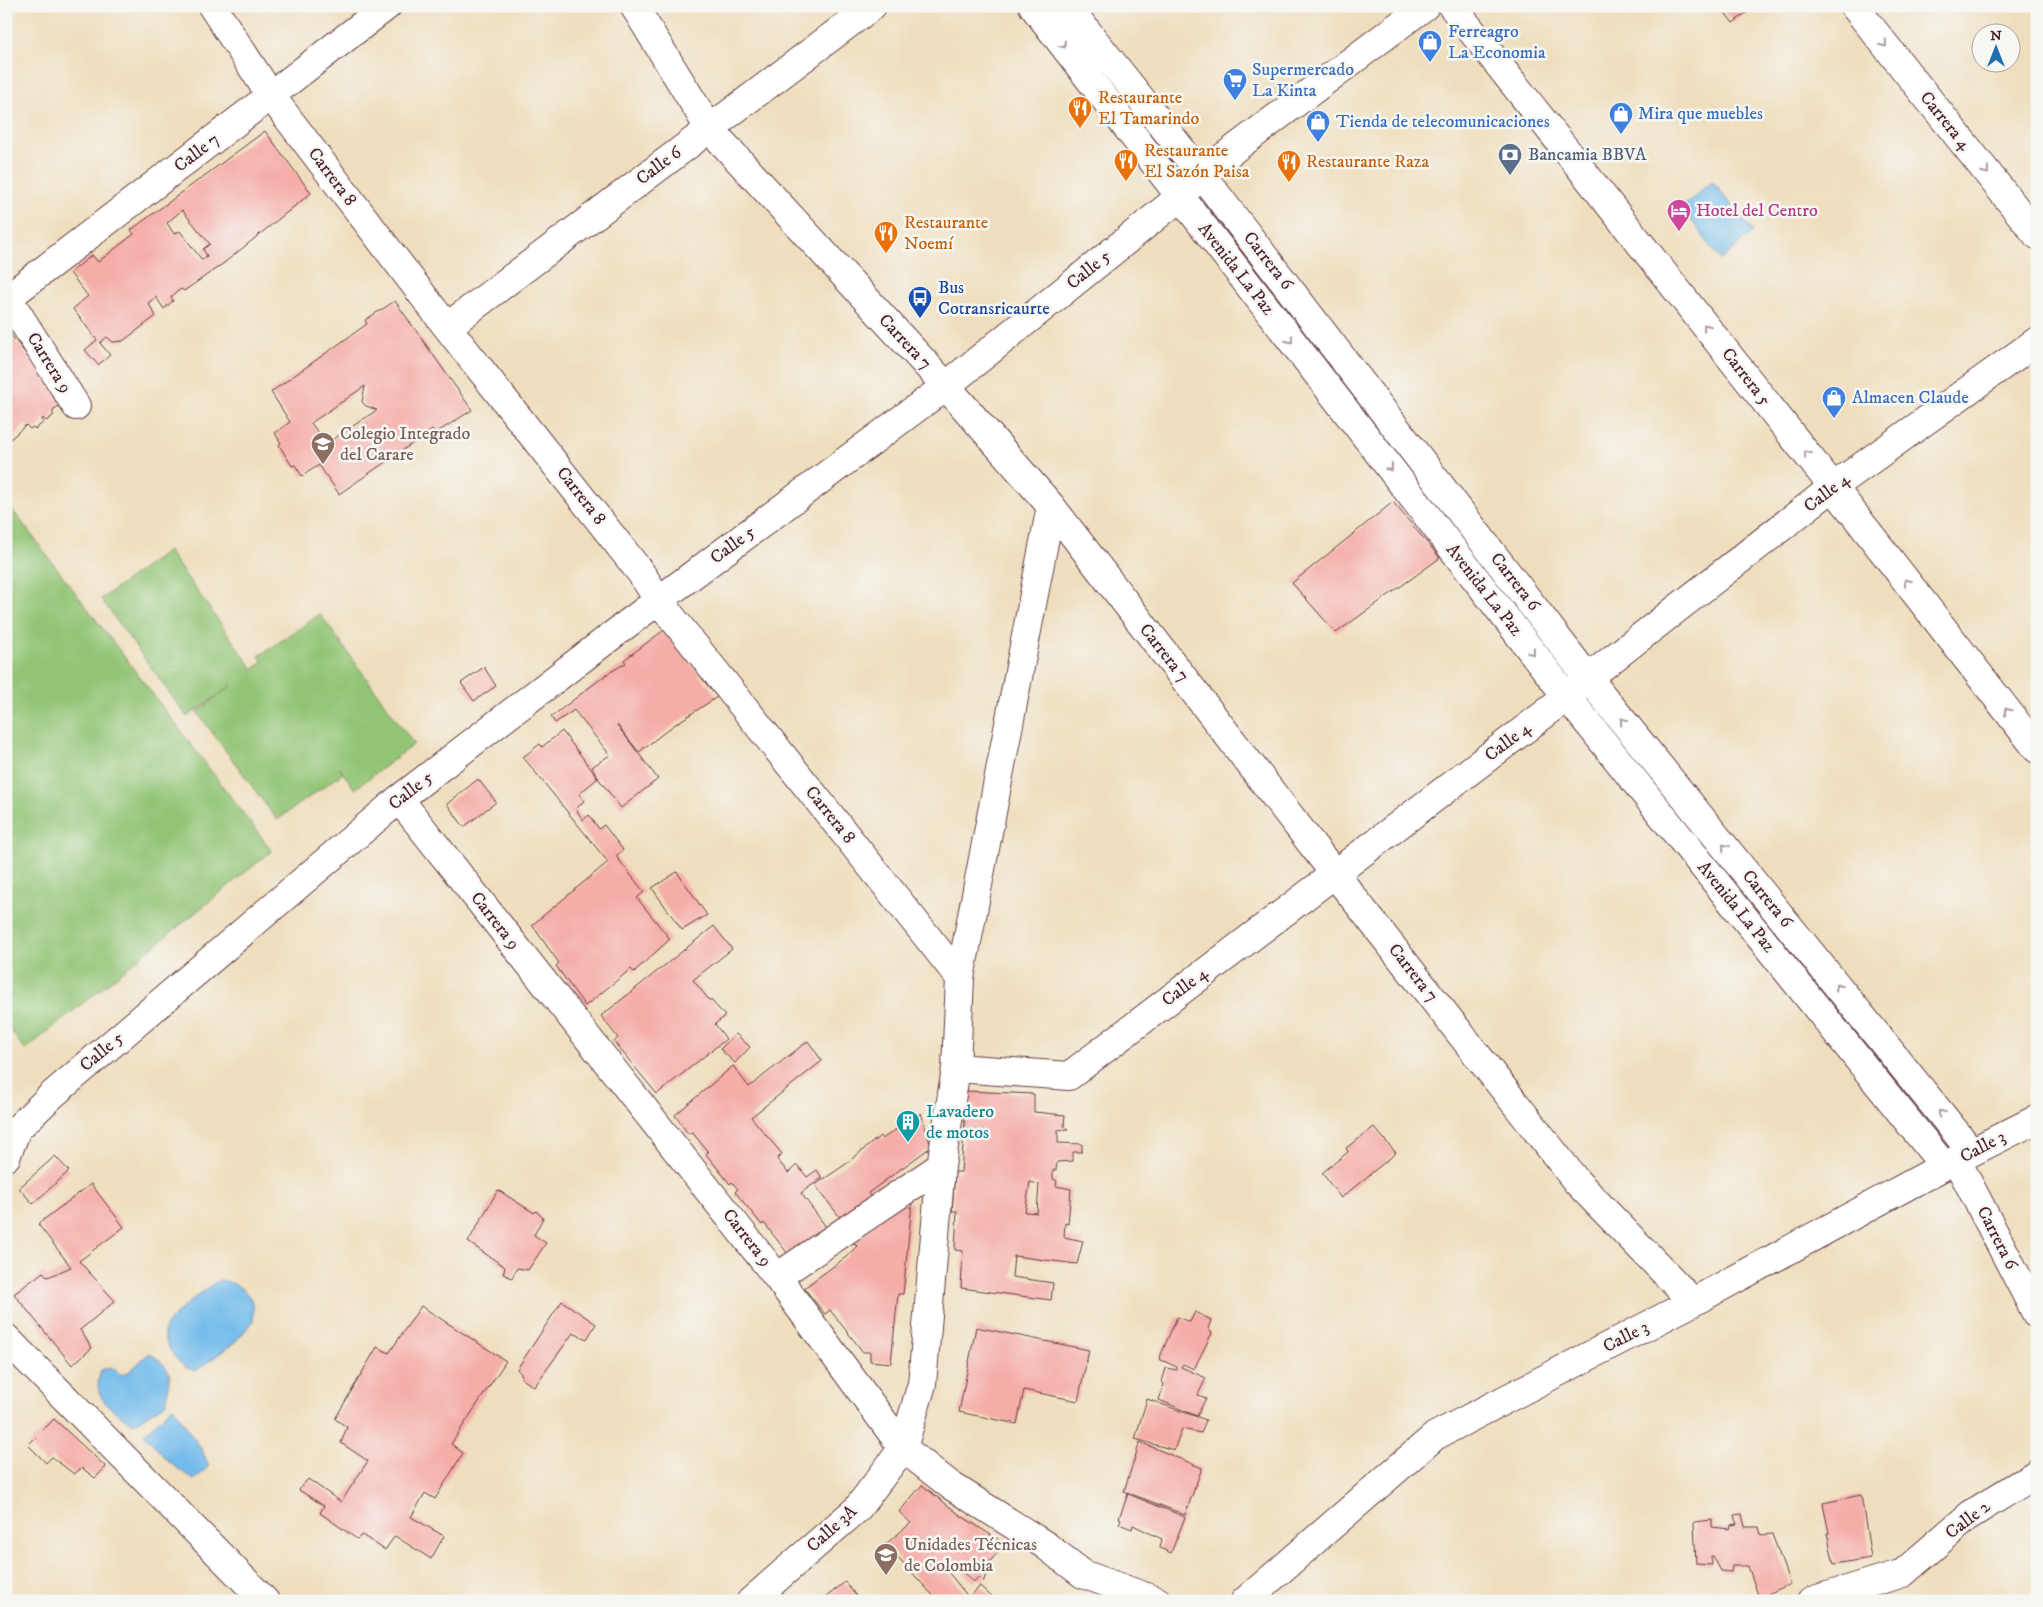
<svg xmlns="http://www.w3.org/2000/svg" width="2043" height="1607" font-family="'IM FELL DW Pica',serif">
	<style>
		.green { fill: #92c474; stroke: #6e7250 }
		.water { fill: #72bbeb; stroke: #5e6d8b }
		.building { fill: #f5ada8; fill-rule: evenodd }
		.lines { fill: none; stroke-linecap: round; stroke-linejoin: round }
		.minor-casing { stroke: #633c41; stroke-width: 30 }
		.minor { stroke: #fff; stroke-width: 28 }
		.oneway { stroke: #ae9aa0 }
		.labels { text-anchor: middle; dominant-baseline: central; stroke-width: 5; stroke-linejoin: round; paint-order: stroke }
		.shop-label { font-size: 18px; fill: #366cbe; stroke: #f6f6f2; text-anchor: start }
		.food-label { font-size: 18px; fill: #c56008; stroke: #f6f6f2; text-anchor: start }
		.street-label { font-size: 18px; fill: #4a1f2b; stroke: #f6f6f2 }
		.service-label { font-size: 18px; fill: #4e5e75; stroke: #f6f6f2; text-anchor: start }
		.hotel-label { font-size: 18px; fill: #b23c85; stroke: #f6f6f2; text-anchor: start }
		.transit-label { font-size: 18px; fill: #164399; stroke: #f6f6f2; text-anchor: start }
		.education-label { font-size: 18px; fill: #785e54; stroke: #f6f6f2; text-anchor: start }
		.culture-label { font-size: 18px; fill: #0d838f; stroke: #f6f6f2; text-anchor: start }
	</style>
	<rect width="100%" height="100%" fill="#f6f6f2"/>
	<filter id="ink" filterUnits="userSpaceOnUse"><feTurbulence type="fractalNoise" baseFrequency=".02" numOctaves="2"/><feDisplacementMap in="SourceGraphic" scale="10" xChannelSelector="R" yChannelSelector="G"/><feConvolveMatrix kernelMatrix="1 2 1 2 8 2 1 2 1" color-interpolation-filters="sRGB"/></filter>
	<filter id="wash" filterUnits="userSpaceOnUse"><feTurbulence type="fractalNoise" baseFrequency=".0096" numOctaves="4" result="noise"/><feDisplacementMap in="SourceGraphic" scale="20" xChannelSelector="R" yChannelSelector="G"/><feGaussianBlur stdDeviation="1.12" result="paint"/><feColorMatrix in="noise" values="0 0 0 0 0 0 0 0 0 0 0 0 0 0 0 0 0 1.4 0 .05"/><feComposite in="paint" operator="in"/></filter>
	<g filter="url(#wash)">
		<rect width="100%" height="100%" fill="#efdebd"/>
		<path class="green" d="M 8,504 L 272,851 L 25,1050 L 6,1024 L 6,506 Z
			M 168,551 L 253,669 L 263,662 L 259,656 L 320,614 L 414,744 L 355,789 L 339,768 L 343,773 L 277,820 L 197,712 L 232,685 L 187,717 L 101,599 Z"/>
		<path class="water" d="M 1712,181 L 1753,232 L 1721,260 L 1682,208 Z
			M 220,1280 C 234,1282 249,1290 253,1305 C 254,1310 253,1317 253,1322 L 235,1342 L 196,1371 C 192,1370 188,1369 185,1367 C 176,1361 160,1339 165,1328 C 170,1316 208,1286 220,1280 Z
			M 149,1353 C 159,1359 166,1365 170,1375 C 167,1385 169,1393 166,1403 L 133,1424 C 112,1408 90,1400 101,1370 L 111,1367 L 122,1375 L 130,1371 Z
			M 173,1407 L 202,1450 L 209,1466 L 194,1480 L 170,1463 L 144,1434 Z"/>
		<g id="blocks">
			<path class="building" d="M 1720,6 L 1755,6 L 1733,23 Z
				M 265,131 L 311,193 L 224,263 L 184,291 L 181,289 L 178,291 L 171,297 L 173,301 L 164,309 L 156,297 L 148,303 L 156,316 L 123,341 L 113,342 L 107,337 L 100,343 L 110,355 L 98,365 L 85,350 L 97,340 L 73,309 L 88,296 L 70,273 L 92,255 L 98,262 L 134,234 L 131,230 ZM 182,210 L 210,244 L 203,249 L 207,256 L 202,260 L 180,231 L 174,234 L 167,223 Z
				M 395,301 L 472,410 L 436,433 L 432,430 L 339,494 L 319,465 L 302,476 L 295,465 L 292,466 L 279,445 L 281,443 L 275,433 L 290,422 L 271,392 L 367,324 L 365,320 ZM 365,386 L 362,402 L 366,406 L 377,410 L 326,444 L 311,423 Z
				M 8,331 L 63,401 L 53,411 L 53,416 L 46,421 L 43,418 L 42,420 L 44,422 L 35,429 L 33,427 L 30,429 L 26,425 L 6,443 L 6,332 Z
				M 1393,502 L 1440,558 L 1336,633 L 1292,583 Z
				M 664,630 L 717,697 L 674,725 L 639,752 L 617,725 L 658,779 L 621,808 L 598,778 L 579,794 L 584,801 L 576,809 L 583,820 L 589,815 L 599,829 L 604,825 L 623,850 L 616,856 L 644,892 L 637,898 L 670,939 L 634,972 L 631,969 L 585,1006 L 556,966 L 559,963 L 532,925 L 608,862 L 523,757 L 540,744 L 542,747 L 562,731 L 598,778 L 592,767 L 610,755 L 574,710 L 555,723 L 551,717 L 607,674 L 626,663 L 624,660 Z
				M 484,667 L 496,686 L 474,701 L 461,683 Z
				M 478,779 L 496,802 L 464,827 L 447,804 Z
				M 677,872 L 707,915 L 682,930 L 652,888 Z
				M 714,926 L 732,949 L 693,980 L 709,1000 L 711,1000 L 725,1016 L 715,1024 L 726,1039 L 657,1094 L 614,1042 L 618,1038 L 601,1016 Z
				M 736,1034 L 750,1047 L 735,1063 L 720,1049 Z
				M 808,1041 L 822,1061 L 751,1117 L 782,1154 L 777,1159 L 788,1173 L 797,1165 L 807,1177 L 817,1170 L 822,1178 L 801,1193 L 829,1231 L 792,1259 L 764,1223 L 762,1225 L 735,1192 L 738,1189 L 732,1182 L 730,1184 L 706,1154 L 708,1152 L 692,1132 L 688,1134 L 675,1115 L 733,1066 L 749,1087 Z
				M 966,1091 L 1034,1094 L 1034,1112 L 1065,1115 L 1064,1126 L 1068,1129 L 1058,1130 L 1058,1143 L 1082,1144 L 1082,1152 L 1073,1152 L 1073,1161 L 1057,1162 L 1056,1170 L 1053,1170 L 1053,1179 L 1057,1181 L 1056,1186 L 1071,1189 L 1068,1224 L 1065,1223 L 1064,1237 L 1083,1241 L 1077,1264 L 1014,1256 L 1012,1277 L 1053,1283 L 1051,1300 L 961,1288 L 963,1251 L 955,1250 L 957,1211 L 952,1211 L 955,1172 L 961,1172 L 965,1121 L 962,1121 ZM 1030,1182 L 1039,1184 L 1037,1213 L 1025,1212 Z
				M 921,1113 L 931,1147 L 868,1193 L 876,1204 L 846,1225 L 815,1185 L 846,1164 L 880,1136 L 882,1139 Z
				M 1374,1127 L 1396,1153 L 1341,1198 L 1322,1173 L 1348,1152 L 1346,1148 Z
				M 55,1156 L 69,1171 L 33,1204 L 19,1188 Z
				M 91,1184 L 124,1227 L 79,1261 L 115,1301 L 80,1330 L 92,1348 L 72,1365 L 14,1294 L 43,1272 L 48,1277 L 71,1267 L 38,1224 Z
				M 498,1190 L 534,1213 L 536,1211 L 543,1218 L 534,1235 L 546,1243 L 528,1270 L 517,1268 L 512,1278 L 503,1274 L 505,1267 L 468,1242 Z
				M 898,1203 L 912,1203 L 903,1294 L 898,1294 L 891,1363 L 870,1361 L 870,1352 L 863,1352 L 830,1310 L 825,1314 L 804,1288 L 846,1257 L 857,1246 L 853,1243 Z
				M 562,1301 L 596,1324 L 587,1339 L 573,1333 L 534,1387 L 521,1378 L 522,1375 L 517,1369 Z
				M 421,1306 L 506,1361 L 451,1444 L 463,1453 L 435,1499 L 425,1493 L 411,1517 L 444,1536 L 431,1559 L 395,1536 L 385,1550 L 362,1535 L 357,1539 L 320,1513 L 324,1506 L 299,1490 L 308,1479 L 341,1502 L 368,1461 L 341,1443 L 347,1427 L 335,1419 L 377,1347 L 389,1353 Z
				M 1195,1312 L 1211,1320 L 1208,1329 L 1212,1333 L 1194,1369 L 1183,1364 L 1181,1367 L 1206,1378 L 1198,1395 L 1206,1398 L 1197,1416 L 1159,1400 L 1164,1384 L 1162,1382 L 1166,1368 L 1177,1370 L 1177,1367 L 1159,1359 L 1177,1317 L 1190,1322 Z
				M 976,1327 L 1089,1350 L 1078,1401 L 1024,1390 L 1017,1424 L 959,1412 Z
				M 1147,1399 L 1206,1420 L 1201,1433 L 1182,1429 L 1174,1450 L 1135,1439 Z
				M 54,1419 L 106,1467 L 95,1478 L 82,1468 L 74,1474 L 52,1457 L 46,1463 L 28,1445 Z
				M 1140,1442 L 1202,1468 L 1185,1515 L 1124,1491 Z
				M 922,1485 L 960,1515 L 1005,1544 L 986,1566 L 988,1568 L 984,1572 L 986,1575 L 983,1582 L 978,1577 L 974,1582 L 951,1562 L 945,1568 L 969,1598 L 980,1586 L 996,1601 L 953,1601 L 950,1597 L 948,1598 L 949,1601 L 938,1601 L 886,1544 L 911,1523 L 899,1512 Z
				M 1128,1494 L 1185,1517 L 1171,1553 L 1160,1548 L 1162,1539 L 1133,1525 L 1132,1529 L 1119,1524 L 1121,1519 L 1119,1518 Z
				M 1861,1495 L 1871,1558 L 1834,1564 L 1827,1533 L 1829,1533 L 1823,1503 Z
				M 1742,1514 L 1745,1527 L 1759,1527 L 1761,1535 L 1772,1534 L 1790,1584 L 1759,1598 L 1748,1566 L 1732,1566 L 1731,1572 L 1721,1571 L 1713,1556 L 1711,1556 L 1712,1565 L 1696,1564 L 1694,1522 L 1712,1520 L 1712,1527 L 1730,1529 L 1731,1525 L 1737,1524 L 1735,1515 Z
				M 845,1582 L 860,1601 L 821,1601 Z"/>
		</g>
	</g>
	<g filter="url(#ink)">
		<use href="#blocks" fill-opacity="0" stroke="#633c41" stroke-width="1"/>
		<g class="lines">
			<defs>
				<path id="minor" d="M 212,6 L 271,96 L 447,327 L 641,573 L 659,601 L 960,978
					M 634,6 L 709,128 L 946,386 L 1051,506 L 1334,873 L 1577,1182 L 1693,1302
					M 1033,6 L 1567,697 L 1944,1166
					M 1067,6 L 1201,174 L 1588,678 L 1971,1151
					M 1452,6 L 1833,487 L 2037,749
					M 1854,6 L 2037,235
					M 6,295 L 76,406
					M 6,299 L 387,6
					M 447,327 L 872,6
					M 399,799 L 777,1277 L 903,1448 L 950,1485 L 1045,1545 L 1083,1574 L 1157,1601
					M 956,1068 L 1069,1076 L 1567,697 L 1588,678 L 1833,487 L 2037,341
					M 6,1157 L 17,1129 L 51,1096 L 399,799 L 627,624 L 946,386 L 1180,197 L 1201,174 L 1425,6
					M 1957,1161 L 2037,1315
					M 777,1277 L 941,1166
					M 6,1338 L 265,1601
					M 751,1601 L 857,1509 L 903,1448 L 922,1384 L 941,1166 L 956,1068 L 960,978 L 1051,506
					M 1245,1601 L 1435,1436 L 1693,1302 L 1944,1166 L 2037,1119
					M 1811,1601 L 1903,1573 L 1970,1515 L 2037,1473"/>
			</defs>
			<use href="#minor" class="minor-casing"/>
			<use href="#minor" class="minor"/>
		</g>
		<defs><path id="oneway-chevron" d="M-2-3.5L2.5 0L-2 3.5" fill="none" stroke-width="1.6" stroke-linecap="round" stroke-linejoin="round" transform="scale(1.25)"/></defs>
		<g class="oneway">
			<use href="#oneway-chevron" transform="translate(1884 44) rotate(51)"/>
			<use href="#oneway-chevron" transform="translate(1063 45) rotate(52)"/>
			<use href="#oneway-chevron" transform="translate(1986 171) rotate(51)"/>
			<use href="#oneway-chevron" transform="translate(1706 327) rotate(-128)"/>
			<use href="#oneway-chevron" transform="translate(1290 340) rotate(52)"/>
			<use href="#oneway-chevron" transform="translate(1807 454) rotate(-128)"/>
			<use href="#oneway-chevron" transform="translate(1390 468) rotate(52)"/>
			<use href="#oneway-chevron" transform="translate(1907 582) rotate(-128)"/>
			<use href="#oneway-chevron" transform="translate(1532 652) rotate(52)"/>
			<use href="#oneway-chevron" transform="translate(2007 711) rotate(-128)"/>
			<use href="#oneway-chevron" transform="translate(1623 721) rotate(-129)"/>
			<use href="#oneway-chevron" transform="translate(1725 847) rotate(-129)"/>
			<use href="#oneway-chevron" transform="translate(1838 987) rotate(-129)"/>
			<use href="#oneway-chevron" transform="translate(1941 1113) rotate(-129)"/>
		</g>
	</g>
	<defs>
		<symbol id="shop-pin" viewBox="-11 -11 22 30"><path d="M0 17L-7.5 6A9.5 9.5 0 1 1 7.5 6Z" fill="#3f7fe0" stroke="#f6f6f2"/><path d="M-5-2.5h2.3a2.7 3.5 0 0 1 5.4 0H5L5.5 6h-11ZM-1.5-2.5h3a1.5 2.3 0 0 0-3 0Z" fill="#fff"/></symbol>
		<symbol id="supermarket-pin" viewBox="-11 -11 22 30"><path d="M0 17L-7.5 6A9.5 9.5 0 1 1 7.5 6Z" fill="#3f7fe0" stroke="#f6f6f2"/><path d="M-6-5.5h2.5l.6 2H6L4.5 2H-2.5L-4.4-4H-6ZM-1.5 3.2a1.3 1.3 0 1 0 .1 0ZM3 3.2a1.3 1.3 0 1 0 .1 0Z" fill="#fff"/></symbol>
		<symbol id="restaurant-pin" viewBox="-11 -11 22 30"><path d="M0 17L-7.5 6A9.5 9.5 0 1 1 7.5 6Z" fill="#e8710a" stroke="#f6f6f2"/><path d="M-5-6h1v4h1v-4h1v4h1v-4h1v5L-1.5 .5V6h-2V.5L-5-1ZM5-6V6H3V1.5H1.5Q1.5-4 5-6Z" fill="#fff"/></symbol>
		<symbol id="bank-pin" viewBox="-11 -11 22 30"><path d="M0 17L-7.5 6A9.5 9.5 0 1 1 7.5 6Z" fill="#5c6f8a" stroke="#f6f6f2"/><path d="M-6-4H6V4H-6ZM0-2.3a2.3 2.3 0 1 0 0 4.6a2.3 2.3 0 1 0 0-4.6Z" fill="#fff"/></symbol>
		<symbol id="hotel-pin" viewBox="-11 -11 22 30"><path d="M0 17L-7.5 6A9.5 9.5 0 1 1 7.5 6Z" fill="#d1479c" stroke="#f6f6f2"/><path d="M-6-4.5h1.5V1H6V5H4.5V3h-9V5H-6ZM-4 0a1.8 1.8 0 1 1 3.6 0ZM.5 0V-2.5h3Q6-2.5 6 0Z" fill="#fff"/></symbol>
		<symbol id="bus-pin" viewBox="-11 -11 22 30"><path d="M0 17L-7.5 6A9.5 9.5 0 1 1 7.5 6Z" fill="#1a4fb4" stroke="#f6f6f2"/><path d="M-5-6H5V4H4V6H2V4H-2V6H-4V4H-5ZM-3.5-4V0h7V-4ZM-3.5 1.2v1.5H-2V1.2ZM2 1.2v1.5H3.5V1.2Z" fill="#fff"/></symbol>
		<symbol id="school-pin" viewBox="-11 -11 22 30"><path d="M0 17L-7.5 6A9.5 9.5 0 1 1 7.5 6Z" fill="#8d6e63" stroke="#f6f6f2"/><path d="M0-5L7-2L0 1L-7-2ZM-4 1L0 2.5L4 1V4Q0 6-4 4Z" fill="#fff"/></symbol>
		<symbol id="building-pin" viewBox="-11 -11 22 30"><path d="M0 17L-7.5 6A9.5 9.5 0 1 1 7.5 6Z" fill="#0f9aa8" stroke="#f6f6f2"/><path d="M-4-6H4V6H1V3H-1V6H-4ZM-2.5-4.3h1.7v1.8h-1.7ZM.8-4.3h1.7v1.8H.8ZM-2.5-1h1.7V.8h-1.7ZM.8-1h1.7V.8H.8Z" fill="#fff"/></symbol>
		<symbol id="university-pin" viewBox="-11 -11 22 30"><path d="M0 17L-7.5 6A9.5 9.5 0 1 1 7.5 6Z" fill="#8d6e63" stroke="#f6f6f2"/><path d="M0-5L7-2L0 1L-7-2ZM-4 1L0 2.5L4 1V4Q0 6-4 4Z" fill="#fff"/></symbol>
	</defs>
	<g fill-rule="evenodd">
		<use href="#shop-pin" x="1416" y="28" width="28" height="38"/>
		<use href="#supermarket-pin" x="1221" y="66" width="28" height="38"/>
		<use href="#restaurant-pin" x="1066" y="94" width="28" height="38"/>
		<use href="#shop-pin" x="1607" y="100" width="28" height="38"/>
		<use href="#shop-pin" x="1304" y="108" width="28" height="38"/>
		<use href="#bank-pin" x="1496" y="141" width="28" height="38"/>
		<use href="#restaurant-pin" x="1112" y="147" width="28" height="38"/>
		<use href="#restaurant-pin" x="1275" y="148" width="28" height="38"/>
		<use href="#hotel-pin" x="1665" y="197" width="28" height="38"/>
		<use href="#restaurant-pin" x="872" y="219" width="28" height="38"/>
		<use href="#bus-pin" x="906" y="284" width="28" height="38"/>
		<use href="#shop-pin" x="1820" y="384" width="28" height="38"/>
		<use href="#school-pin" x="309" y="430" width="28" height="38"/>
		<use href="#building-pin" x="894" y="1108" width="28" height="38"/>
		<use href="#university-pin" x="872" y="1541" width="28" height="38"/>
	</g>
	<g class="labels">
		<g class="shop-label">
			<text x="1448" y="32">Ferreagro<tspan x="1448" dy="21">La Economia</tspan></text>
			<text x="1252" y="70">Supermercado<tspan x="1252" dy="21">La Kinta</tspan></text>
			<text x="1638" y="114">Mira que muebles</text>
			<text x="1336" y="122">Tienda de telecomunicaciones</text>
			<text x="1852" y="398">Almacen Claude</text>
		</g>
		<g class="food-label">
			<text x="1098" y="98">Restaurante<tspan x="1098" dy="21">El Tamarindo</tspan></text>
			<text x="1144" y="151">Restaurante<tspan x="1144" dy="21">El Sazón Paisa</tspan></text>
			<text x="1306" y="162">Restaurante Raza</text>
			<text x="904" y="223">Restaurante<tspan x="904" dy="21">Noemí</tspan></text>
		</g>
		<g class="street-label">
			<text transform="translate(1945 121) rotate(51)">Carrera 4</text>
			<text transform="translate(197 153) rotate(-37)">Calle 7</text>
			<text transform="translate(659 166) rotate(-37)">Calle 6</text>
			<text transform="translate(332 177) rotate(53)">Carrera 8</text>
			<text transform="translate(1268 261) rotate(52)">Carrera 6</text>
			<text transform="translate(1236 269) rotate(52)">Avenida La Paz</text>
			<text transform="translate(1089 270) rotate(-39)">Calle 5</text>
			<text transform="translate(905 342) rotate(47)">Carrera 7</text>
			<text transform="translate(49 363) rotate(58)">Carrera 9</text>
			<text transform="translate(1746 377) rotate(52)">Carrera 5</text>
			<text transform="translate(1827 493) rotate(-37)">Calle 4</text>
			<text transform="translate(581 496) rotate(52)">Carrera 8</text>
			<text transform="translate(733 545) rotate(-37)">Calle 5</text>
			<text transform="translate(1515 582) rotate(52)">Carrera 6</text>
			<text transform="translate(1484 590) rotate(52)">Avenida La Paz</text>
			<text transform="translate(1164 653) rotate(52)">Carrera 7</text>
			<text transform="translate(1508 742) rotate(-37)">Calle 4</text>
			<text transform="translate(411 791) rotate(-38)">Calle 5</text>
			<text transform="translate(830 815) rotate(51)">Carrera 8</text>
			<text transform="translate(1767 899) rotate(51)">Carrera 6</text>
			<text transform="translate(1736 907) rotate(51)">Avenida La Paz</text>
			<text transform="translate(495 921) rotate(52)">Carrera 9</text>
			<text transform="translate(1413 973) rotate(52)">Carrera 7</text>
			<text transform="translate(1185 987) rotate(-37)">Calle 4</text>
			<text transform="translate(102 1052) rotate(-40)">Calle 5</text>
			<text transform="translate(1983 1147) rotate(-28)">Calle 3</text>
			<text transform="translate(747 1238) rotate(52)">Carrera 9</text>
			<text transform="translate(1997 1238) rotate(63)">Carrera 6</text>
			<text transform="translate(1626 1337) rotate(-27)">Calle 3</text>
			<text transform="translate(1968 1520) rotate(-37)">Calle 2</text>
			<text transform="translate(832 1529) rotate(-42)">Calle 3A</text>
		</g>
		<g class="service-label">
			<text x="1528" y="155">Bancamia BBVA</text>
		</g>
		<g class="hotel-label">
			<text x="1696" y="211">Hotel del Centro</text>
		</g>
		<g class="transit-label">
			<text x="938" y="288">Bus<tspan x="938" dy="21">Cotransricaurte</tspan></text>
		</g>
		<g class="education-label">
			<text x="340" y="434">Colegio Integrado<tspan x="340" dy="21">del Carare</tspan></text>
			<text x="904" y="1545">Unidades Técnicas<tspan x="904" dy="21">de Colombia</tspan></text>
		</g>
		<g class="culture-label">
			<text x="926" y="1112">Lavadero<tspan x="926" dy="21">de motos</tspan></text>
		</g>
	</g>
	<rect width="2043" height="1607" fill="none" stroke="#f6f6f2" stroke-width="25"/>
	<g transform="translate(1996 48)"><circle r="24" fill="#f6f6f2" stroke="#b1a0a2"/>
	<path d="M0-4L9 19L0 12L-9 19Z" fill="#1f6fb2"/>
	<text y="-8" font-size="14" font-weight="bold" text-anchor="middle" fill="#4a1f2b">N</text>
	</g>
</svg>
